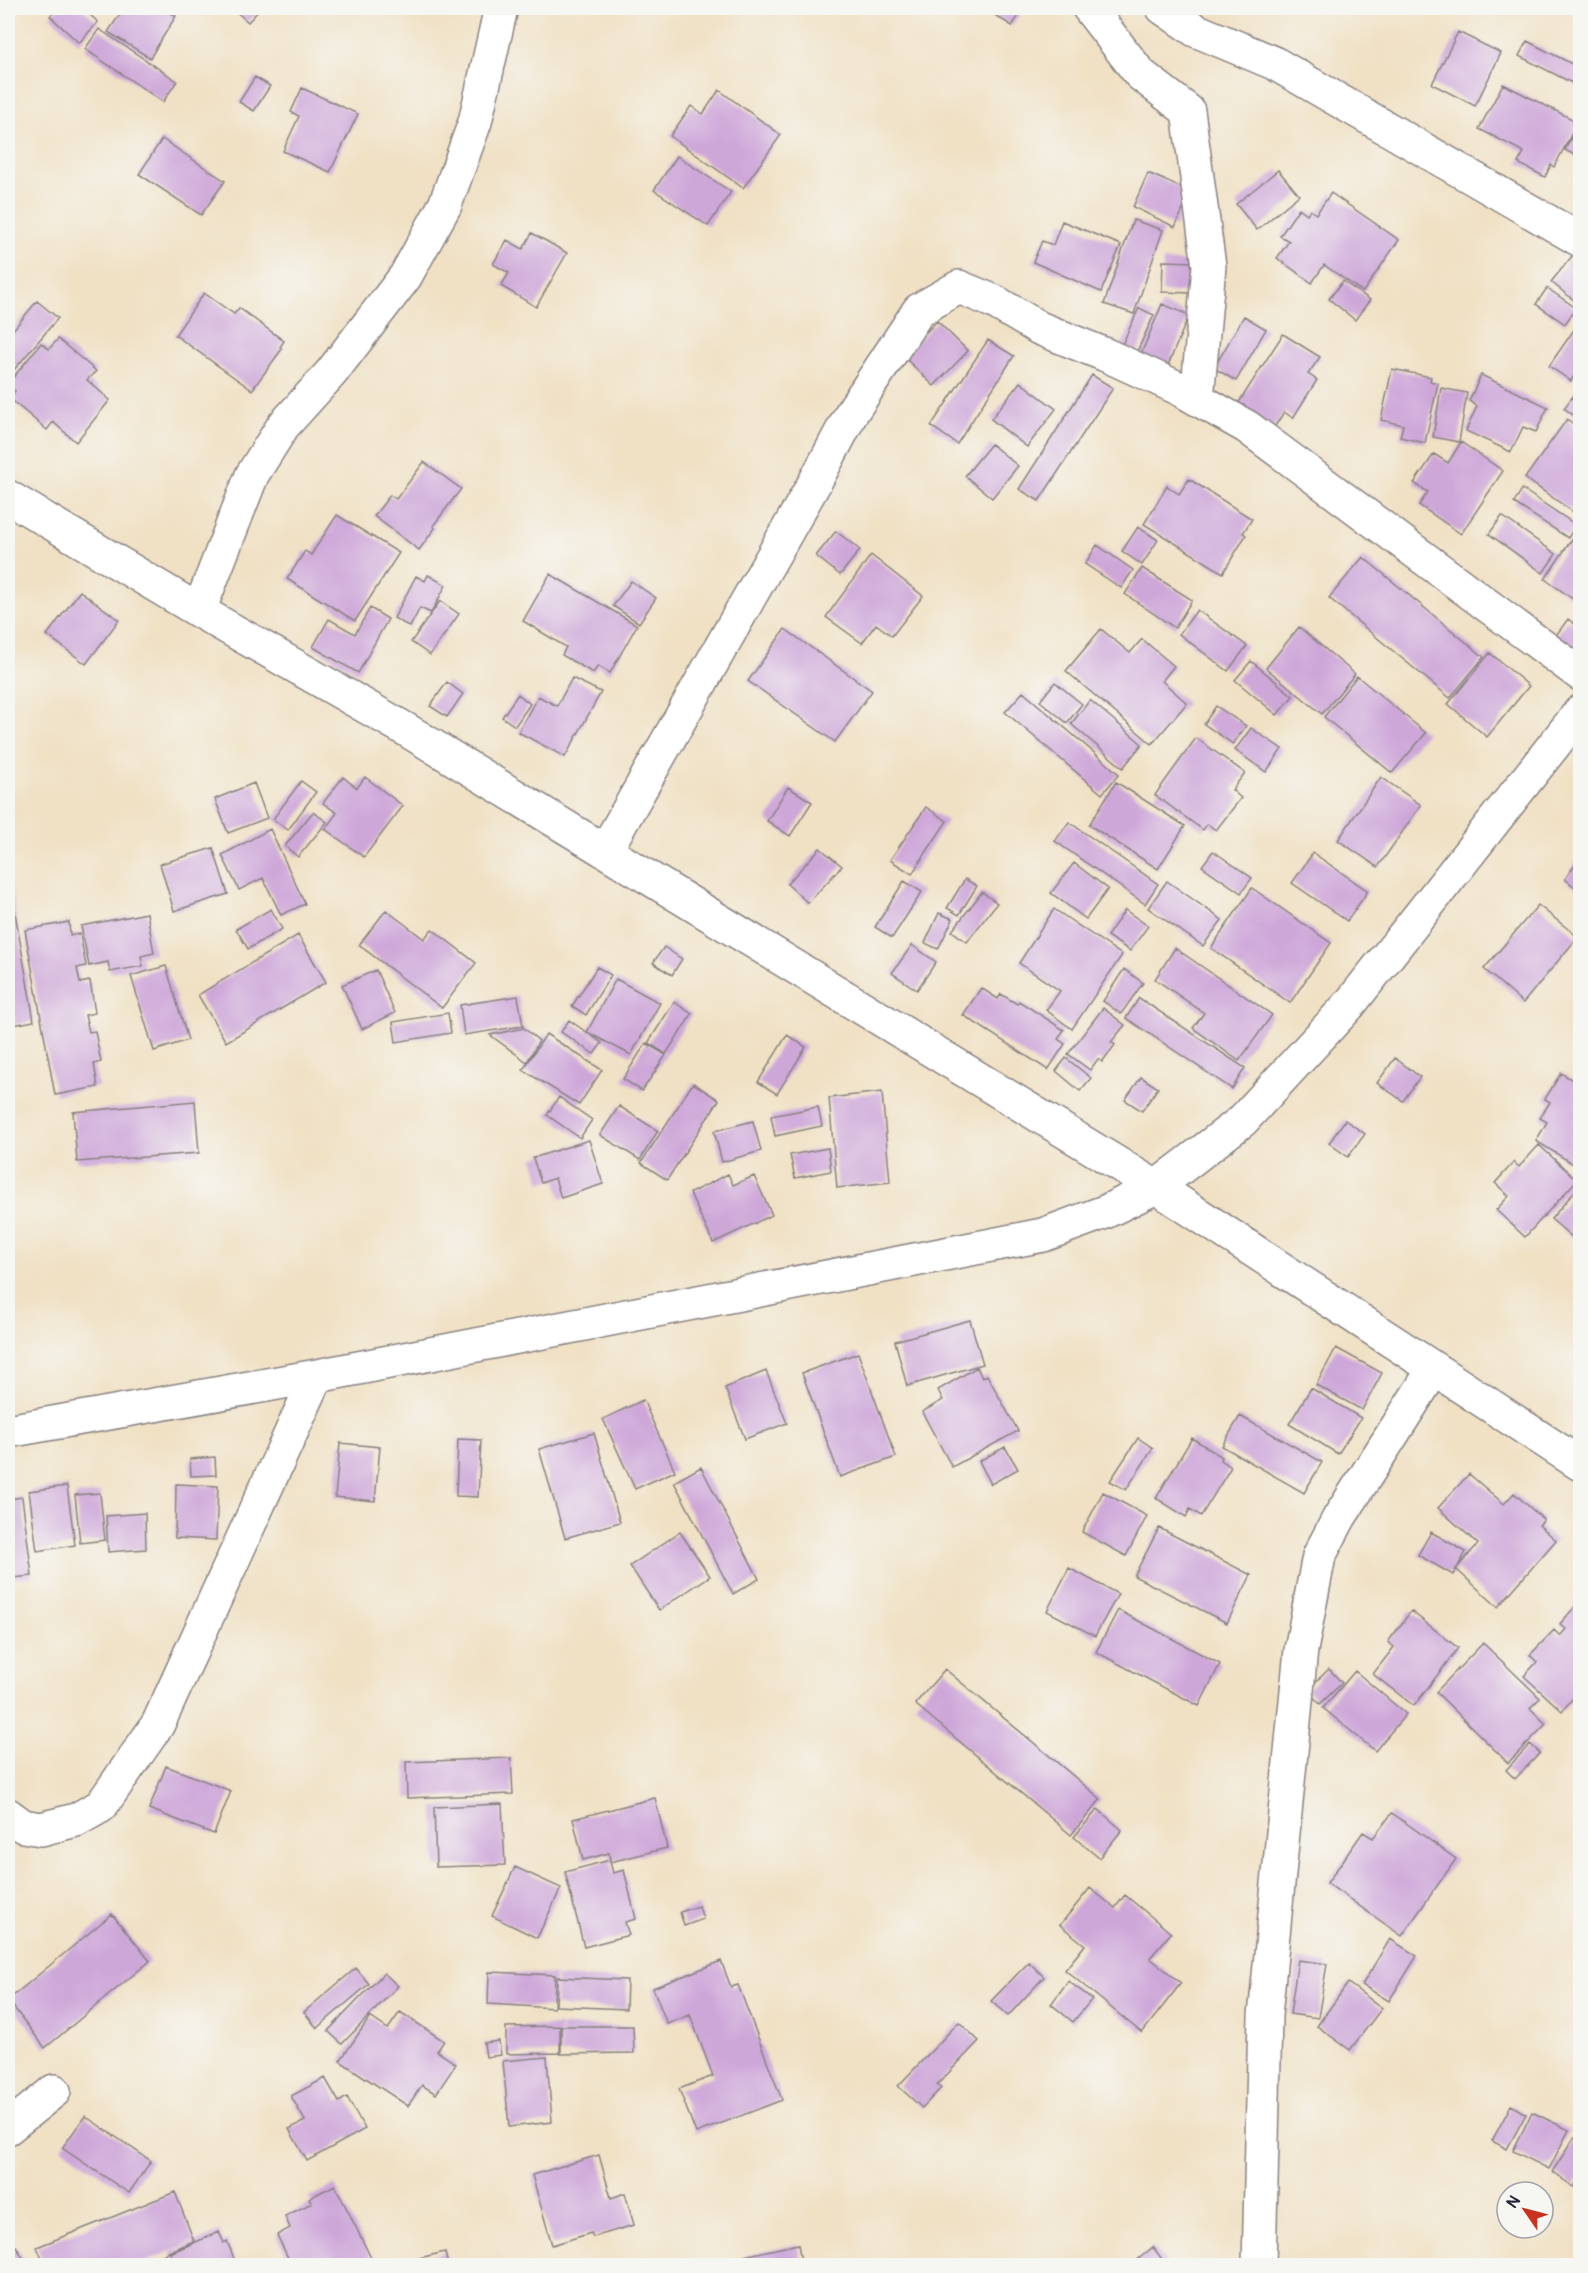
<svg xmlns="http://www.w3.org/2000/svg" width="1588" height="2273" font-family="Pangolin,sans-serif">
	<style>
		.building { fill: #cea7d9 }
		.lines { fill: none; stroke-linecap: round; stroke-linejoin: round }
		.minor-casing { stroke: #898280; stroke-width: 36 }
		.minor { stroke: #fff; stroke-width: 33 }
	</style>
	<rect width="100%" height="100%" fill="#f6f6f2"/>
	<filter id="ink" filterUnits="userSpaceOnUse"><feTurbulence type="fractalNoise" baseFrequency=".0167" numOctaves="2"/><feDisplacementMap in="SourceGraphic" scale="12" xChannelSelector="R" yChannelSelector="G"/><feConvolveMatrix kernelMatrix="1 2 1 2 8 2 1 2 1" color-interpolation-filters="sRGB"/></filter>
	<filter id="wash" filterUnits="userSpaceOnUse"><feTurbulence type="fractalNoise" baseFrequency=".008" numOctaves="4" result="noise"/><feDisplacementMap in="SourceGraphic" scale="24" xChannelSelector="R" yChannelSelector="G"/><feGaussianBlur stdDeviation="1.35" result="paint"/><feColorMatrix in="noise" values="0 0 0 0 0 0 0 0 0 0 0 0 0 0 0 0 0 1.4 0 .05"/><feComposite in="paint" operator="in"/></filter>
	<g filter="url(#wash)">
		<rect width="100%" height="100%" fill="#f0e1c5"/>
		<g id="blocks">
			<path class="building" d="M 58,8 L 82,8 L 98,22 L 79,43 L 50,16 Z
				M 124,8 L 163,8 L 176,16 L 150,58 L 108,32 Z
				M 232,8 L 261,8 L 248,22 Z
				M 997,8 L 1024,8 L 1012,26 L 993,14 Z
				M 99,29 L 177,81 L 163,102 L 85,49 Z
				M 1458,32 L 1501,53 L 1475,106 L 1432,84 Z
				M 1527,41 L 1580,68 L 1580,87 L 1519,56 Z
				M 255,77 L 270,86 L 254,111 L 239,102 Z
				M 1503,84 L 1578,122 L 1554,167 L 1551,165 L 1545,177 L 1518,163 L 1524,152 L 1479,129 Z
				M 302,88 L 358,114 L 330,172 L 283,151 L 299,116 L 291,112 Z
				M 719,90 L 781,135 L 743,188 L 670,136 L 691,106 L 703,114 Z
				M 1580,120 L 1580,158 L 1565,150 Z
				M 162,139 L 225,181 L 201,215 L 139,174 Z
				M 677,156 L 731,192 L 708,226 L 654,190 Z
				M 1278,170 L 1299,195 L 1257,230 L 1236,204 Z
				M 1148,173 L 1191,192 L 1175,227 L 1133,207 Z
				M 1331,193 L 1399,240 L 1363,292 L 1324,265 L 1312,283 L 1277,258 L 1289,241 L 1280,236 L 1299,208 L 1307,214 L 1310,210 L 1316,214 Z
				M 1133,220 L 1163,230 L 1134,314 L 1104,304 Z
				M 1062,221 L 1121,245 L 1101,292 L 1033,262 L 1042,241 L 1053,245 Z
				M 532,233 L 567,253 L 536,307 L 501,286 L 509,273 L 493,264 L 507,240 L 523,249 Z
				M 1577,250 L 1580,253 L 1580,305 L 1551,282 Z
				M 1163,261 L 1194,262 L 1193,293 L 1162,292 Z
				M 1343,281 L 1370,300 L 1355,320 L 1329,299 Z
				M 1547,288 L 1576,308 L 1565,324 L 1536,304 Z
				M 204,293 L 234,314 L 239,308 L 284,341 L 280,347 L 282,349 L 252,390 L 175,335 Z
				M 37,301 L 58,318 L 8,377 L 8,336 Z
				M 1162,304 L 1189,315 L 1166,370 L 1139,359 Z
				M 1139,308 L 1154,315 L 1135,356 L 1120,349 Z
				M 1244,316 L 1266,329 L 1236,381 L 1214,368 Z
				M 937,321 L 968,351 L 934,386 L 903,356 Z
				M 1580,321 L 1580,367 L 1571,381 L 1549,366 Z
				M 1283,334 L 1320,357 L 1308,374 L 1317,380 L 1293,418 L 1284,412 L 1270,434 L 1234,410 Z
				M 58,339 L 96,371 L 87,380 L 110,400 L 76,442 L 53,422 L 47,430 L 9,398 L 15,391 L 8,384 L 41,343 L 49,349 Z
				M 988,340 L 1014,356 L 957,444 L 931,426 Z
				M 1392,369 L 1431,377 L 1430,381 L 1438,383 L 1425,443 L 1400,437 L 1403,425 L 1381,420 Z
				M 1092,375 L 1113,388 L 1039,501 L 1019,489 Z
				M 1481,375 L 1548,407 L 1536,432 L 1523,427 L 1511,452 L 1466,431 L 1477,406 L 1469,401 Z
				M 1020,382 L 1056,409 L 1027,447 L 991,419 Z
				M 1580,387 L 1580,420 L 1564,408 Z
				M 1441,388 L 1467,393 L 1459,442 L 1433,437 Z
				M 1567,419 L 1580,429 L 1580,507 L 1576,514 L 1525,478 Z
				M 1461,442 L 1503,471 L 1461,534 L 1419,505 L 1428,492 L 1414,483 L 1434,454 L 1448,463 Z
				M 991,444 L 1018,466 L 992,498 L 965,476 Z
				M 424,462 L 461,489 L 433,526 L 435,528 L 419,550 L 374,516 L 390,495 L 396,499 Z
				M 1189,479 L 1252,519 L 1243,533 L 1246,535 L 1223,573 L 1144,524 L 1167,486 L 1179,494 Z
				M 1522,489 L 1576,525 L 1568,538 L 1514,503 Z
				M 337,515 L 399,553 L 355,621 L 287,579 L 305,551 L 311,555 Z
				M 1502,516 L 1556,554 L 1543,573 L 1489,534 Z
				M 1138,527 L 1158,540 L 1142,565 L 1122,551 Z
				M 1580,527 L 1580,604 L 1545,579 Z
				M 836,531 L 860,550 L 840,575 L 816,556 Z
				M 1097,545 L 1133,570 L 1121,588 L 1085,564 Z
				M 871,555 L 923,596 L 892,636 L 876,624 L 862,643 L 826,617 Z
				M 1363,557 L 1484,657 L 1450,698 L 1329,598 Z
				M 1142,568 L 1192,600 L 1175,628 L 1125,594 Z
				M 550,574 L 637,625 L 610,673 L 598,666 L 593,673 L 562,655 L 566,647 L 523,621 Z
				M 428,575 L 446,585 L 431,613 L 420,608 L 410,627 L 394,618 L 416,576 L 425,581 Z
				M 631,581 L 656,598 L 639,623 L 613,606 Z
				M 80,591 L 119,620 L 86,664 L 47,635 Z
				M 440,601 L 459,614 L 430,655 L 411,642 Z
				M 370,608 L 388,619 L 358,673 L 313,647 L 329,619 L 355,634 Z
				M 1197,610 L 1247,646 L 1228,671 L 1179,634 Z
				M 1568,619 L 1580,628 L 1580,649 L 1576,655 L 1554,638 Z
				M 1299,627 L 1355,674 L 1322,714 L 1266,668 Z
				M 785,629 L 872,691 L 835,742 L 748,681 Z
				M 1101,629 L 1130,653 L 1142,639 L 1174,666 L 1162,681 L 1187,703 L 1152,744 L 1066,671 Z
				M 1490,653 L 1529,686 L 1487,737 L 1448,704 Z
				M 1251,661 L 1293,696 L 1277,715 L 1235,680 Z
				M 1357,676 L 1426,733 L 1392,773 L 1324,717 Z
				M 572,678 L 601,692 L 565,757 L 518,732 L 538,696 L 557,706 Z
				M 447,682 L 463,694 L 447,717 L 430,706 Z
				M 1055,682 L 1082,704 L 1067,723 L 1040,701 Z
				M 1023,692 L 1119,774 L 1102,794 L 1005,712 Z
				M 518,694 L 530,704 L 515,726 L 502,717 Z
				M 1090,700 L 1142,744 L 1123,768 L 1071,724 Z
				M 1216,706 L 1246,726 L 1233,744 L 1204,724 Z
				M 1251,728 L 1282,749 L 1266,772 L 1235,750 Z
				M 1196,738 L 1245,773 L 1232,790 L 1241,798 L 1216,830 L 1207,824 L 1203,830 L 1155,795 Z
				M 343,777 L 357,788 L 365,777 L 403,806 L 364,857 L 325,829 L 337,813 L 323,803 Z
				M 1381,777 L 1421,805 L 1378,867 L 1338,840 Z
				M 301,781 L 316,792 L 288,830 L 273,819 Z
				M 1116,782 L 1185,826 L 1158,869 L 1089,825 Z
				M 254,783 L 267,818 L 228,833 L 215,799 Z
				M 788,787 L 812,802 L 790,836 L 767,821 Z
				M 926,807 L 947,821 L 912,874 L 890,860 Z
				M 313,812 L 327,822 L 298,857 L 285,846 Z
				M 1069,822 L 1158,884 L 1145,904 L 1055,841 Z
				M 270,829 L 305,904 L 281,915 L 263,878 L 239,890 L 222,855 Z
				M 213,848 L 228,894 L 174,911 L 160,864 Z
				M 820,848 L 842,866 L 808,903 L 787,884 Z
				M 1213,851 L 1252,878 L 1241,893 L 1202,866 Z
				M 1313,853 L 1368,891 L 1347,921 L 1292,883 Z
				M 1580,857 L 1580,891 L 1565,879 Z
				M 1074,863 L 1108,889 L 1086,919 L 1051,893 Z
				M 965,879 L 977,886 L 959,915 L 947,908 Z
				M 904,881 L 922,892 L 892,938 L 875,927 Z
				M 1167,881 L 1222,920 L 1203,946 L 1148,908 Z
				M 8,884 L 10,884 L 34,1021 L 8,1026 Z
				M 1252,888 L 1331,943 L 1290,1003 L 1211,948 Z
				M 982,892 L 997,903 L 967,942 L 952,931 Z
				M 1538,905 L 1578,937 L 1523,1003 L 1484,969 Z
				M 271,909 L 282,929 L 248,949 L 236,929 Z
				M 1054,909 L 1122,955 L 1072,1029 L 1046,1010 L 1060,991 L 1019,963 Z
				M 386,910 L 424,939 L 432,929 L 476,963 L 442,1008 L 359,945 Z
				M 1125,910 L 1148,926 L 1130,951 L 1107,936 Z
				M 147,913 L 154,953 L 141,956 L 143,966 L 110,972 L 108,962 L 89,966 L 81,926 Z
				M 939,913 L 953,919 L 938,949 L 925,943 Z
				M 69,922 L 70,935 L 80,934 L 86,966 L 77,968 L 80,983 L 90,981 L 95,1013 L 85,1015 L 89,1032 L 95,1031 L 101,1062 L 94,1064 L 98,1087 L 55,1095 L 25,930 Z
				M 298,935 L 326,982 L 226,1042 L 198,995 Z
				M 912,945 L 936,962 L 917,990 L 892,973 Z
				M 664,947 L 682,959 L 672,975 L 653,963 Z
				M 1175,948 L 1272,1015 L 1239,1061 L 1193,1028 L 1204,1013 L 1155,979 Z
				M 166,966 L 188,1040 L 154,1051 L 131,976 Z
				M 597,967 L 611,975 L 586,1015 L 572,1006 Z
				M 1124,969 L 1143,983 L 1121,1014 L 1103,1001 Z
				M 376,970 L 395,1013 L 362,1029 L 342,985 Z
				M 616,979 L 660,1003 L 631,1055 L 587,1032 Z
				M 981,988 L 998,999 L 1001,994 L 1017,1004 L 1019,1001 L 1064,1030 L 1058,1039 L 1065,1044 L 1048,1070 L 963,1015 Z
				M 518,996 L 523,1026 L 464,1035 L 460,1005 Z
				M 1139,998 L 1245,1068 L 1232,1089 L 1126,1018 Z
				M 674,1002 L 692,1014 L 666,1054 L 648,1043 Z
				M 1103,1008 L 1125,1025 L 1111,1042 L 1115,1045 L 1102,1062 L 1098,1059 L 1090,1070 L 1068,1054 Z
				M 448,1013 L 451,1033 L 396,1042 L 393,1022 Z
				M 569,1020 L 602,1043 L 594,1054 L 561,1032 Z
				M 524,1028 L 539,1041 L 527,1062 L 490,1035 Z
				M 546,1034 L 602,1070 L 579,1105 L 523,1070 Z
				M 787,1035 L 806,1047 L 777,1094 L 758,1082 Z
				M 646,1043 L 666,1055 L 642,1091 L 623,1079 Z
				M 1066,1058 L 1091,1078 L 1080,1091 L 1056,1071 Z
				M 1395,1058 L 1420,1077 L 1403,1101 L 1377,1083 Z
				M 1580,1070 L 1580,1163 L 1578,1167 L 1536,1141 L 1547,1122 L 1540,1118 L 1550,1102 L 1545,1099 L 1561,1073 L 1574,1081 Z
				M 1141,1077 L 1158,1088 L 1142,1111 L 1125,1100 Z
				M 693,1083 L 719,1100 L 667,1180 L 641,1163 Z
				M 882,1092 L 890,1182 L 837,1188 L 829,1098 Z
				M 559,1097 L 592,1120 L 580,1138 L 547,1115 Z
				M 195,1101 L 199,1153 L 77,1162 L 73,1112 Z
				M 619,1106 L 658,1131 L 640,1160 L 600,1135 Z
				M 818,1107 L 822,1126 L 775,1136 L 771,1116 Z
				M 1345,1120 L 1365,1134 L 1348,1157 L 1329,1143 Z
				M 753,1121 L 761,1151 L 722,1162 L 714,1131 Z
				M 589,1140 L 603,1184 L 561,1198 L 555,1178 L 541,1183 L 533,1158 Z
				M 1539,1145 L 1577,1180 L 1525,1237 L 1496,1210 L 1509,1196 L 1495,1183 L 1514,1162 L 1519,1167 Z
				M 828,1148 L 831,1171 L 795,1178 L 790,1155 Z
				M 728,1174 L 733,1185 L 754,1176 L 772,1215 L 713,1243 L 690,1193 Z
				M 1580,1185 L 1580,1244 L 1551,1219 Z
				M 970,1320 L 983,1364 L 907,1386 L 895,1341 Z
				M 1336,1348 L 1382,1373 L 1362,1410 L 1316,1385 Z
				M 858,1353 L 896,1457 L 840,1477 L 802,1373 Z
				M 977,1367 L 982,1378 L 987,1375 L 1018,1431 L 952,1467 L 922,1412 L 943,1400 L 938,1390 Z
				M 766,1371 L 787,1423 L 745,1439 L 725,1388 Z
				M 1311,1388 L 1361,1418 L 1338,1454 L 1289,1424 Z
				M 643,1400 L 675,1471 L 635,1489 L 603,1419 Z
				M 1240,1416 L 1322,1462 L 1304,1493 L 1222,1446 Z
				M 594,1433 L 620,1522 L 565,1538 L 539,1449 Z
				M 1138,1438 L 1153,1448 L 1126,1490 L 1110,1481 Z
				M 1192,1438 L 1222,1457 L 1221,1460 L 1231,1467 L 1201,1516 L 1190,1509 L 1186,1517 L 1156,1498 Z
				M 458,1439 L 481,1440 L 478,1497 L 456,1496 Z
				M 340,1443 L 380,1447 L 375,1501 L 335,1497 Z
				M 1005,1447 L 1018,1469 L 991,1484 L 979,1461 Z
				M 215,1457 L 216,1475 L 191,1476 L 190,1459 Z
				M 701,1467 L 759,1579 L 733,1594 L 674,1482 Z
				M 1469,1474 L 1504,1504 L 1514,1493 L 1544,1520 L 1539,1525 L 1556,1540 L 1498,1607 L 1456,1569 L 1478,1544 L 1438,1508 Z
				M 176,1484 L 218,1486 L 216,1540 L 175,1538 Z
				M 67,1486 L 75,1545 L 37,1551 L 29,1491 Z
				M 1103,1492 L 1147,1516 L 1126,1556 L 1082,1532 Z
				M 100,1493 L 105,1540 L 80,1543 L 75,1495 Z
				M 22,1497 L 32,1576 L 13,1578 L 8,1539 L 8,1499 Z
				M 145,1513 L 146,1549 L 108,1552 L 106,1516 Z
				M 1159,1528 L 1251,1575 L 1227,1623 L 1134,1576 Z
				M 680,1532 L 710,1576 L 659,1610 L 630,1566 Z
				M 1431,1532 L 1466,1552 L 1453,1575 L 1418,1555 Z
				M 1069,1568 L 1118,1594 L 1095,1636 L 1047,1611 Z
				M 1580,1601 L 1580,1690 L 1562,1711 L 1524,1676 L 1537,1662 L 1530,1655 L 1554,1630 L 1560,1636 L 1566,1629 L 1560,1624 Z
				M 1118,1610 L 1220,1664 L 1199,1706 L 1096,1652 Z
				M 1411,1611 L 1458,1648 L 1414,1706 L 1373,1674 L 1394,1647 L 1388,1642 Z
				M 1483,1643 L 1540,1698 L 1530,1708 L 1546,1724 L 1508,1763 L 1436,1692 Z
				M 945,1669 L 1101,1799 L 1071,1835 L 915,1704 Z
				M 1329,1669 L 1342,1683 L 1320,1704 L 1307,1690 Z
				M 1355,1671 L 1406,1714 L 1375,1751 L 1323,1708 Z
				M 1530,1744 L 1540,1753 L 1515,1779 L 1506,1770 Z
				M 511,1758 L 513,1794 L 407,1798 L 406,1762 Z
				M 166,1766 L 231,1791 L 214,1834 L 149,1809 Z
				M 655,1798 L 667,1848 L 610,1862 L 613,1873 L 624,1870 L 636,1919 L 625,1922 L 629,1935 L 584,1947 L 565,1872 L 610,1860 L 609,1853 L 583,1860 L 573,1819 Z
				M 502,1804 L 505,1865 L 436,1867 L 434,1807 Z
				M 1098,1809 L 1122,1830 L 1099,1858 L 1074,1837 Z
				M 1392,1813 L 1456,1859 L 1402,1936 L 1327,1883 L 1363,1832 L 1373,1838 Z
				M 515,1867 L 561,1888 L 537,1938 L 492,1916 Z
				M 1090,1888 L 1115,1908 L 1125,1895 L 1171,1933 L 1150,1958 L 1181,1983 L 1142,2033 L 1065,1970 L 1085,1945 L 1060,1925 Z
				M 699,1906 L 703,1919 L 684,1926 L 680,1912 Z
				M 112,1914 L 150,1961 L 45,2048 L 8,2000 Z
				M 1390,1939 L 1417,1956 L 1389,2001 L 1362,1985 Z
				M 1298,1960 L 1327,1964 L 1318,2018 L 1290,2014 Z
				M 721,1961 L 731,1987 L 738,1985 L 782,2100 L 696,2133 L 679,2089 L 713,2076 L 690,2015 L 667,2024 L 653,1988 Z
				M 1029,1962 L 1044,1977 L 1008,2016 L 991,2001 Z
				M 356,1968 L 369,1984 L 317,2028 L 304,2012 Z
				M 489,1972 L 555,1975 L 554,2008 L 488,2004 Z
				M 384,1973 L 398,1986 L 342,2044 L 328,2031 Z
				M 557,1977 L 627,1980 L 626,2009 L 556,2006 Z
				M 1068,1981 L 1092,1999 L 1073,2022 L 1051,2004 Z
				M 1348,1983 L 1382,2008 L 1350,2050 L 1317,2026 Z
				M 400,2012 L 444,2041 L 437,2051 L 456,2064 L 436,2094 L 422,2085 L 408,2106 L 340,2061 L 370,2017 L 388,2029 Z
				M 959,2022 L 979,2041 L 937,2085 L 941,2088 L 922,2108 L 898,2086 Z
				M 560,2026 L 560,2053 L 506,2054 L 506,2027 Z
				M 561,2026 L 633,2026 L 634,2053 L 561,2054 Z
				M 499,2041 L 501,2055 L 486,2057 L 484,2043 Z
				M 547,2057 L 552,2122 L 509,2127 L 503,2061 Z
				M 325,2078 L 339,2102 L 347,2097 L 365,2129 L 307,2161 L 289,2129 L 305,2121 L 291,2096 Z
				M 1511,2105 L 1526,2114 L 1507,2149 L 1492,2141 Z
				M 1532,2112 L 1569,2130 L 1549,2169 L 1513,2151 Z
				M 85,2116 L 151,2161 L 129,2193 L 62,2148 Z
				M 1574,2138 L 1580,2142 L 1580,2177 L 1574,2187 L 1552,2172 Z
				M 599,2155 L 611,2198 L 625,2193 L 634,2225 L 593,2237 L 591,2233 L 552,2245 L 532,2175 Z
				M 335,2185 L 375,2266 L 292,2266 L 277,2235 L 290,2228 L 285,2216 L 312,2203 L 309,2198 Z
				M 175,2192 L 194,2241 L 137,2266 L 45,2266 L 37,2247 Z
				M 219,2232 L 224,2243 L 227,2241 L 237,2266 L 171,2266 L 175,2264 L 170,2253 Z
				M 798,2244 L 802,2266 L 746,2266 L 744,2256 Z
				M 16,2246 L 28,2266 L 8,2266 L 8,2251 Z
				M 1153,2247 L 1167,2266 L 1140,2266 L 1136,2261 Z
				M 445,2252 L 448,2266 L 389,2266 L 389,2265 Z"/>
		</g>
	</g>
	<g filter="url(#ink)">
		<use href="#blocks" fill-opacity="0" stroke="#898280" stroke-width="1.5"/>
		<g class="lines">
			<defs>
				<path id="minor" d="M 1089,8 L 1140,74 L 1188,111 L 1209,266 L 1197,399
					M 1163,8 L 1195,30 L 1274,63 L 1580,240
					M 8,497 L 199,611 L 405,729 L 1156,1187 L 1580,1464
					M 199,611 L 252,475 L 283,426 L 331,373 L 405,277 L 445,205 L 475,122 L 501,8
					M 605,851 L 815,482 L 852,412 L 919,310 L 959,287 L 995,302 L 1039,328 L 1106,355 L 1178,388 L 1247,427 L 1580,674
					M 8,1431 L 317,1376 L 1043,1235 L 1105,1212 L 1156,1187 L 1242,1121 L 1349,1005 L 1580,712
					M 8,1815 L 23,1826 L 41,1829 L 76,1820 L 101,1806 L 158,1724 L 317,1376
					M 8,2128 L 54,2091
					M 1259,2266 L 1265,2016 L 1301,1650 L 1319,1556 L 1339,1518 L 1434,1369"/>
			</defs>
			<use href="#minor" class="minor-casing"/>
			<use href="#minor" class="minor"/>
		</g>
	</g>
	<rect width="1588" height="2273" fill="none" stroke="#f6f6f2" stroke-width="30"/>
	<g transform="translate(1525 2210) rotate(305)"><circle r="28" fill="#f6f6f2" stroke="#a1a1a9" stroke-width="1.5"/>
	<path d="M0-4.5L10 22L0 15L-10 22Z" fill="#c8321e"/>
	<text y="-9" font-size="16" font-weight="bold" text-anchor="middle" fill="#22223b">N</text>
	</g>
</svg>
